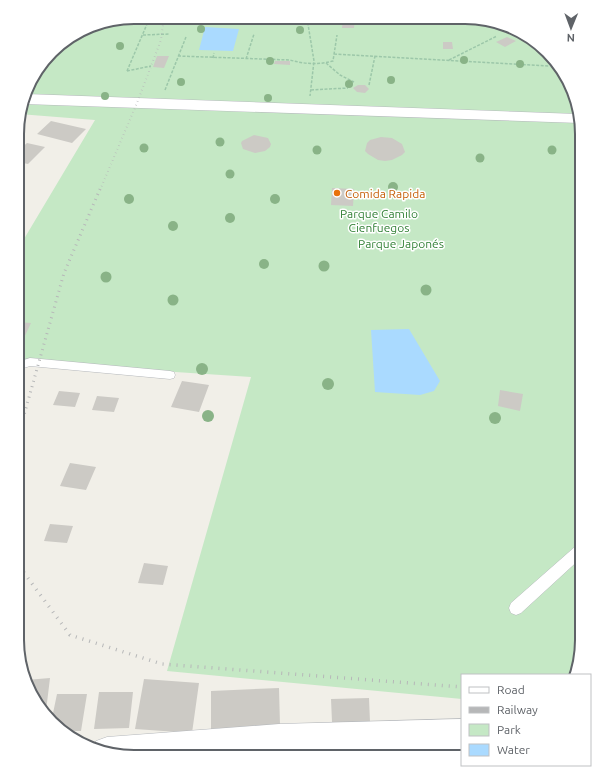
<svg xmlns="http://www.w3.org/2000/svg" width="599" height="774" font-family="Ubuntu,sans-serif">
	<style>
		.green { fill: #c5e8c5 }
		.water { fill: #aadaff }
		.building { fill: #cccac5 }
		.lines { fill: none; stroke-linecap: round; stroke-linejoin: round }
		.lane-casing { stroke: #b5b8bc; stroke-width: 1 }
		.street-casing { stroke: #b5b8bc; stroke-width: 1 }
		.path { stroke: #9cc7a9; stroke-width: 1.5; stroke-dasharray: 3 1.5; stroke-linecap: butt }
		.lane { fill: #fff; fill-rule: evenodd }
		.street { fill: #fff; fill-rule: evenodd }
		.rail-far2 { stroke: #b6b7b8; stroke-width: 2; stroke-dasharray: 0.5 3.5; stroke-linecap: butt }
		.rail-far1 { stroke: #b6b7b8; stroke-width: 3; stroke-dasharray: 1 4.5; stroke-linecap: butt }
		.rail { stroke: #b6b7b8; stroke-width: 3.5; stroke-dasharray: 1 6; stroke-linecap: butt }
		.tree { fill: #89b387 }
		.food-dot { fill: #e8710a; stroke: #fff; stroke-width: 1.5 }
		.labels { text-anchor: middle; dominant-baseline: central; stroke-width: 3; stroke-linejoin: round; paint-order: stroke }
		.food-label { font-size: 12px; fill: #c56008; stroke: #fff; text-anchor: start }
		.park-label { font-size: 12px; fill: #348238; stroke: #fff }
		.rim { fill: none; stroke: #5f6368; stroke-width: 2 }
	</style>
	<rect width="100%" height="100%" fill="#f1efe8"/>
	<path class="green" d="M 134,17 L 480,18 L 536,41 L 570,82 L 582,134 L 582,648 L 572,675 L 462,675 L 462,699 L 167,671 L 251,377 L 25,362 L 18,363 L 18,249 L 95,120 L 19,114 L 33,76 L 57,46 L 96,23 Z"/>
	<path class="water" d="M 205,27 L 239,29 L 233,51 L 199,50 Z
		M 409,329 L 440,381 L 434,391 L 420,395 L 375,392 L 371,330 Z"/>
	<path class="building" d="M 343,18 L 355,18 L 354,28 L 342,28 Z
		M 507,37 L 516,41 L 505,47 L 496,42 Z
		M 443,42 L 452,42 L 453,49 L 443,49 Z
		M 157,56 L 169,56 L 164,68 L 153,67 Z
		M 275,61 L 290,61 L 290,65 L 274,64 Z
		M 358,85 L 365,85 L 369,89 L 365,93 L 357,92 L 353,88 Z
		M 51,121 L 86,129 L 72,143 L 37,134 Z
		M 254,135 L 268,138 L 271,144 L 270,147 L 265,151 L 255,153 L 243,149 L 241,143 L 242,141 Z
		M 381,137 L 392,138 L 402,144 L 405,152 L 402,155 L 392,160 L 385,161 L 378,160 L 368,154 L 365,151 L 367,143 L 370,140 Z
		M 27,143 L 45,147 L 28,164 L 18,162 L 18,151 Z
		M 332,188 L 354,189 L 353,206 L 331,205 Z
		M 18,322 L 31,323 L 23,340 L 18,340 Z
		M 182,381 L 209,385 L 199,412 L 171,407 Z
		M 500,390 L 523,394 L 520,411 L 498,406 Z
		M 59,391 L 80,393 L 75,407 L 53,405 Z
		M 97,396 L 119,398 L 114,412 L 92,410 Z
		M 70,463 L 96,467 L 86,490 L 60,486 Z
		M 50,524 L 73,526 L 67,543 L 44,541 Z
		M 144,563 L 168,566 L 163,585 L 138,583 Z
		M 50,678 L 46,711 L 29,692 L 26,680 Z
		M 144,679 L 199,683 L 192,733 L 135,729 Z
		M 279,688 L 280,725 L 211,729 L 211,691 Z
		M 99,692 L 133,692 L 129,728 L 94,729 Z
		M 57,694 L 87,694 L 81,731 L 64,731 L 52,718 Z
		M 369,698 L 370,722 L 332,722 L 331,699 Z
		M 452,752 L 462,752 L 462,757 L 452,757 Z"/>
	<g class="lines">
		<defs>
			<path id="lane" d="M 30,358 L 170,371 L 174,372 L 175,375 L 174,378 L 170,379 L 30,366 L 18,370 L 18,362 Z
				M 582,543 L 582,557 L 521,613 L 516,615 L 511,613 L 509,608 L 511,603 L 577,545 Z"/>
			<path id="street" d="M 26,94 L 577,114 L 580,123 L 25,104 L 23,103 Z
				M 462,719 L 462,749 L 279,754 L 248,756 L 119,756 L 94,747 L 96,741 L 107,737 L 279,724 Z"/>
		</defs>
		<use href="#lane" class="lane-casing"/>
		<use href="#street" class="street-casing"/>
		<path class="path" d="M 169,17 L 182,19 L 321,23
			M 307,18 L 314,61 L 310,96
			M 143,35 L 169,34
			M 334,54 L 549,66
			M 178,56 L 290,60 C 304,64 318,65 333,61 L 337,35
			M 213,58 L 214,53
			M 246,59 L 254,34
			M 449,60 L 497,36
			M 326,63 L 340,75 L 354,82
			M 127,71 L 150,17
			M 127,71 L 151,66
			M 369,85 L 375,56
			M 165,90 L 186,37
			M 311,90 L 348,88"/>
		<use href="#lane" class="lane"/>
		<use href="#street" class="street"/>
		<path class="rail-far2" d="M 100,190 L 137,103 L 161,40 L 164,17"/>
		<path class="rail-far1" d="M 17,440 L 64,273 L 100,189"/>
		<path class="rail" d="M 17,553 L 19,566 L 70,635 L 162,664 L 462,687"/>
	</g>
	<g class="tree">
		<circle cx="201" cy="29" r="4"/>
		<circle cx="300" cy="30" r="4"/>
		<circle cx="120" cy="46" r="4"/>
		<circle cx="464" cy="60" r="4"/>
		<circle cx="270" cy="61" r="4"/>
		<circle cx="520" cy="64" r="4"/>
		<circle cx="391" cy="80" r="4"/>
		<circle cx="181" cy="82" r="4"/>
		<circle cx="349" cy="84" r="4"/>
		<circle cx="105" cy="96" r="4"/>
		<circle cx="268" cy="98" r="4"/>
		<circle cx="220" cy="142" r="4.5"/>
		<circle cx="144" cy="148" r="4.5"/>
		<circle cx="317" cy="150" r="4.5"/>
		<circle cx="552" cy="150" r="4.5"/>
		<circle cx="480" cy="158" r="4.5"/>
		<circle cx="230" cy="174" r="4.5"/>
		<circle cx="393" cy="187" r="5"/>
		<circle cx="129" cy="199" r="5"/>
		<circle cx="275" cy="199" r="5"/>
		<circle cx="230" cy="218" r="5"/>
		<circle cx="173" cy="226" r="5"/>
		<circle cx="264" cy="264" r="5"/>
		<circle cx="324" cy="266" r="5.5"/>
		<circle cx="106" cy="277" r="5.5"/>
		<circle cx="426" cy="290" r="5.5"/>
		<circle cx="173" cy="300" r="5.5"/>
		<circle cx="202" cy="369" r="6"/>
		<circle cx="328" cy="384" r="6"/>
		<circle cx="208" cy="416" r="6"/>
		<circle cx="495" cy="418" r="6"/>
	</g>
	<circle class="food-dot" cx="337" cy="193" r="4"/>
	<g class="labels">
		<g class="food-label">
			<text x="345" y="193">Comida Rapida</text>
		</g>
		<g class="park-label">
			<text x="379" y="213">Parque Camilo<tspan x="379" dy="14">Cienfuegos</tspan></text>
			<text x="401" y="243">Parque Japonés</text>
		</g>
	</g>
	<path d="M0 0H599V774H0ZM134 24H465A110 110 0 0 1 575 134V640A110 110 0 0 1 465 750H134A110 110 0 0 1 24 640V134A110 110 0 0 1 134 24Z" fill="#fff" fill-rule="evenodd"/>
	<path class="rim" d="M134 24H465A110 110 0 0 1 575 134V640A110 110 0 0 1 465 750H134A110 110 0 0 1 24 640V134A110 110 0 0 1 134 24Z"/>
	<rect x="461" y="674" width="130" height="92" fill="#ffffff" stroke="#bfc1c3"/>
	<rect x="469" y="687" width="20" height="6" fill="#ffffff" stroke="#bfc1c3"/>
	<text x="497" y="694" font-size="12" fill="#5f6368">Road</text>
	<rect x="469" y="707" width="20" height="6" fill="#b6b7b8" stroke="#bfc1c3"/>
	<text x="497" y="714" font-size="12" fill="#5f6368">Railway</text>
	<rect x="469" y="724" width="20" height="12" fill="#c5e8c5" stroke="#bfc1c3"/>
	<text x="497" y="734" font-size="12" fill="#5f6368">Park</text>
	<rect x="469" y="744" width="20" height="12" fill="#aadaff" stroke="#bfc1c3"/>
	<text x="497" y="754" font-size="12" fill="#5f6368">Water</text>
	<g transform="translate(571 28) rotate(181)" stroke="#ffffff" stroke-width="3" paint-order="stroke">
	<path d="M0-3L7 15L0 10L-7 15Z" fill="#5f6368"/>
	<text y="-6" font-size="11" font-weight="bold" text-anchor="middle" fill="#5f6368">N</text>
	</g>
</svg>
